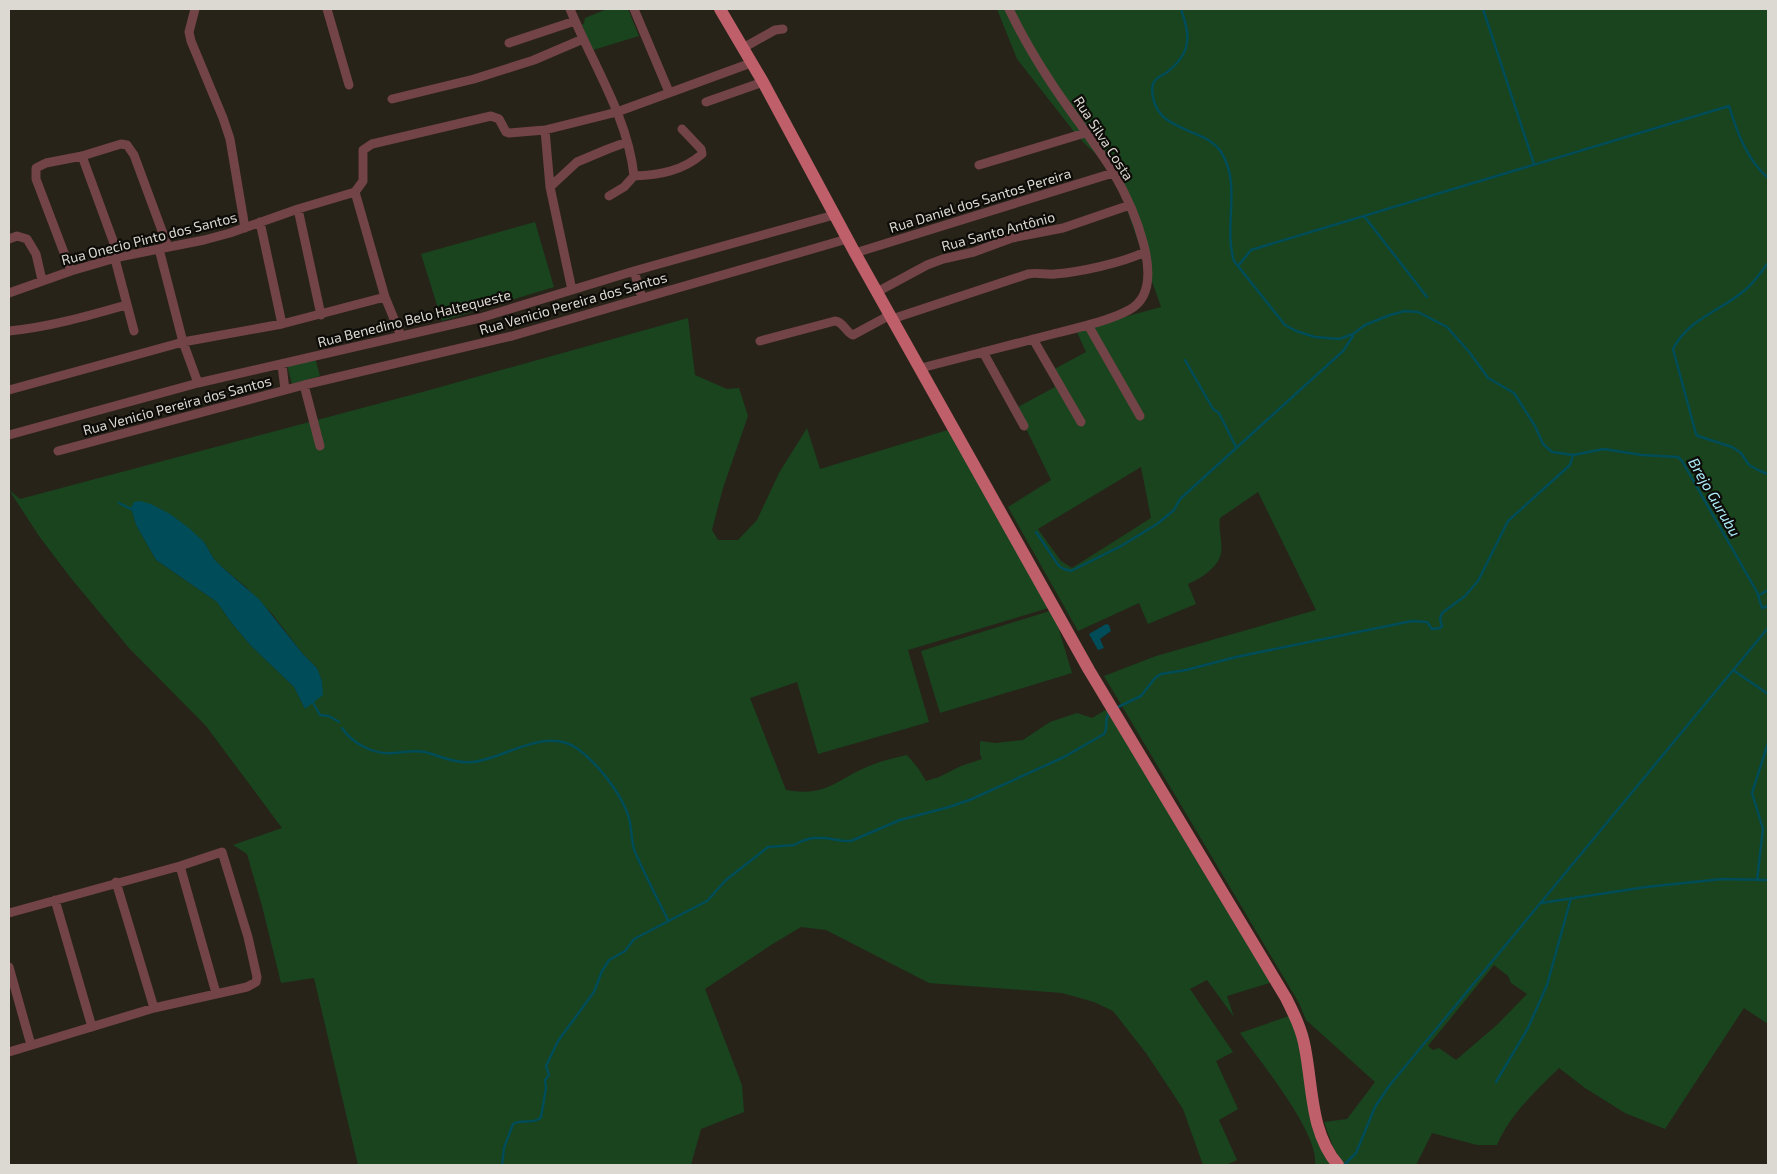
<svg xmlns="http://www.w3.org/2000/svg" width="1777" height="1174" font-family="'Exo 2',sans-serif">
	<style>
		.green { fill: #19441e; fill-rule: evenodd }
		.water { fill: #004c58 }
		.lines { fill: none; stroke-linecap: round; stroke-linejoin: round }
		.stream { stroke: #004c58; stroke-width: 2.5 }
		.minor { stroke: #724347; stroke-width: 9 }
		.primary { stroke: #be5f6a; stroke-width: 12 }
		.labels { text-anchor: middle; dominant-baseline: central; stroke-width: 4.5; stroke-linejoin: round; paint-order: stroke }
		.street-label { font-size: 14px; fill: #dcd9d2; stroke: #0e0c08 }
		.water-label { font-size: 15px; font-style: italic; fill: #adeefc; stroke: #0e0c08 }
	</style>
	<rect width="100%" height="100%" fill="#272319"/>
	<path class="green" d="M 607,9 L 628,9 L 639,36 L 593,50 L 582,25 L 584,23 L 585,18 Z
		M 997,9 L 1768,9 L 1768,1024 L 1744,1008 L 1665,1129 L 1625,1113 L 1585,1088 L 1559,1068 C 1536,1091 1510,1114 1497,1145 L 1477,1145 L 1432,1133 L 1416,1165 L 1344,1165 L 1333,1147 L 1324,1122 L 1347,1119 L 1375,1082 L 1306,1020 L 1299,1003 L 1104,676 L 1156,656 L 1316,610 L 1258,492 L 1220,518 C 1218,530 1223,541 1221,553 C 1219,567 1200,579 1188,584 L 1196,604 L 1148,624 L 1139,603 L 1078,631 L 1008,507 L 1051,480 L 1016,408 L 1055,387 L 1049,372 L 1086,352 L 1076,330 L 1161,307 L 1111,164 L 1103,161 L 1079,138 L 1017,59 ZM 1141,467 L 1151,518 L 1072,568 L 1061,561 L 1038,529 ZM 1494,965 L 1508,976 L 1511,983 L 1527,994 L 1498,1024 L 1456,1060 L 1439,1048 L 1433,1050 L 1428,1046 Z
		M 535,222 L 554,287 L 442,321 L 421,254 Z
		M 688,318 L 695,375 L 727,389 L 739,388 L 748,416 L 723,488 L 712,530 L 718,540 L 738,540 L 757,520 L 779,473 L 807,428 L 820,469 L 951,429 L 1052,607 L 908,650 L 929,722 L 818,754 L 797,682 L 750,698 L 786,790 C 828,797 835,780 869,766 C 881,761 894,758 907,755 L 918,768 L 926,781 L 939,777 L 961,766 L 982,759 L 980,754 L 980,741 L 995,743 L 1023,740 L 1050,722 L 1077,713 L 1092,718 L 1109,708 L 1273,982 L 1227,996 L 1234,1017 L 1207,980 L 1190,989 L 1233,1052 L 1216,1061 L 1238,1109 L 1219,1120 L 1237,1160 L 1226,1165 L 1203,1165 L 1183,1109 L 1146,1053 L 1113,1011 L 1094,1002 L 1062,993 L 929,983 L 826,930 L 801,927 L 771,945 L 705,989 L 742,1085 L 744,1112 L 701,1129 L 691,1165 L 358,1165 L 314,978 L 281,983 L 262,906 L 247,854 L 233,845 L 282,828 L 206,726 L 129,648 L 70,577 L 39,536 L 9,490 L 20,499 L 426,391 ZM 131,508 L 204,542 L 214,559 L 223,568 L 246,587 L 273,615 L 303,654 L 317,668 L 322,681 L 322,687 L 305,709 L 294,687 L 251,646 L 230,621 L 217,602 L 156,560 L 136,525 Z
		M 315,358 L 320,376 L 292,384 L 287,365 Z
		M 1053,610 L 1072,673 L 940,713 L 921,651 Z
		M 1292,1015 L 1331,1165 L 1315,1165 C 1320,1134 1259,1060 1240,1033 Z"/>
	<path class="water" d="M 140,501 L 151,504 L 170,514 L 189,528 L 204,542 L 214,559 L 223,568 L 259,599 L 303,654 L 317,668 L 322,681 L 323,695 L 305,709 L 294,687 L 251,646 L 230,621 L 217,602 L 156,560 L 136,525 L 131,508 L 134,502 Z
		M 1106,624 L 1109,625 L 1111,631 L 1100,639 L 1104,648 L 1098,650 L 1089,634 Z"/>
	<g class="lines">
		<path class="stream" d="M 1181,9 C 1184,19 1189,31 1187,42 C 1186,55 1175,66 1166,73 C 1162,75 1156,78 1154,82 C 1151,86 1152,92 1153,97 C 1159,133 1205,127 1221,152 C 1242,184 1223,226 1234,261 L 1285,325 L 1296,331 L 1315,337 L 1339,339 L 1353,334 L 1365,325 L 1390,315 L 1405,311 L 1418,312 L 1447,327 L 1470,353 L 1488,378 L 1514,393 L 1535,426 L 1543,444 L 1552,452 L 1573,455 L 1604,449 L 1642,455 L 1678,457 L 1682,461 L 1757,592 L 1762,608 L 1768,606
			M 1483,9 L 1534,164
			M 1364,216 L 1427,297
			M 1768,263 C 1761,272 1754,283 1745,290 C 1721,311 1689,318 1673,349 L 1696,434 L 1698,436 L 1732,447 L 1741,453 L 1749,465 L 1760,471 L 1768,474
			M 1238,266 L 1251,250 L 1729,106 C 1737,132 1747,160 1768,178
			M 1185,360 L 1213,409 L 1219,413 L 1236,447
			M 119,503 L 133,510
			M 1036,532 L 1059,566 L 1064,569 L 1071,571 L 1121,546 L 1157,524 L 1174,510 L 1180,499 L 1343,351 L 1353,336
			M 1758,596 L 1768,590
			M 1733,670 L 1768,694
			M 312,701 L 320,715 L 329,716 L 339,722
			M 1116,708 L 1141,696 L 1155,678 L 1161,674 L 1186,670 L 1236,657 L 1412,621 L 1427,622 L 1432,629 L 1440,628 L 1442,626 L 1440,619 L 1442,613 L 1465,596 L 1478,581 L 1508,521 L 1570,465 L 1573,455
			M 342,728 C 353,744 374,755 394,753 C 405,752 414,750 425,752 C 440,756 456,764 473,762 C 506,758 546,726 578,749 C 598,764 622,794 629,818 C 632,829 631,842 635,852 C 645,875 657,898 668,920
			M 1757,880 L 1763,829 L 1752,793 L 1768,743
			M 1541,903 L 1646,887 L 1722,879 L 1768,880
			M 1496,1082 L 1528,1028 L 1547,985 L 1571,898
			M 502,1165 L 504,1148 L 513,1124 C 521,1119 531,1124 539,1119 L 541,1117 L 546,1088 L 545,1080 L 549,1075 L 546,1066 L 558,1041 L 594,992 L 602,971 L 609,960 L 625,951 L 634,939 L 707,901 L 726,880 L 768,847 L 794,845 L 802,841 L 812,838 L 825,838 L 844,841 L 851,841 L 900,820 L 949,807 L 972,799 L 1064,757 L 1104,734 C 1109,727 1103,719 1110,712
			M 1344,1165 L 1356,1153 L 1375,1107 L 1389,1086 L 1768,628"/>
		<path class="minor" d="M 195,9 L 189,32 L 191,41 L 223,118 L 230,139 L 245,228
			M 327,9 L 349,85
			M 570,9 C 592,63 628,117 634,176 L 624,187 L 609,196
			M 634,9 L 669,92
			M 509,43 L 575,21
			M 743,48 L 775,30 L 783,29
			M 392,99 L 474,79 L 534,60 L 583,39
			M 706,102 L 763,82
			M 545,130 L 550,187 L 572,290
			M 82,156 L 119,257
			M 979,165 L 1085,133
			M 634,176 C 659,175 683,171 702,154 L 701,149 L 682,129
			M 550,187 L 577,162 L 608,149 L 627,142
			M 355,192 L 385,297 L 401,336
			M 298,209 L 321,315
			M 260,222 L 282,324
			M 9,239 L 17,236 L 27,239 L 36,254 L 42,280
			M 159,249 L 183,342 L 198,383
			M 855,253 L 1113,173
			M 115,259 L 134,331
			M 71,271 L 36,179 L 36,168 L 46,163 L 82,156 L 121,144 L 127,145 L 134,155 L 168,247
			M 634,271 L 642,298
			M 877,292 L 927,265 L 943,259 L 974,252 L 1012,238 L 1063,228 L 1130,205
			M 9,293 L 71,271 L 119,257 L 204,240 L 230,233 L 298,209 L 355,192 L 363,181 L 363,150 L 372,144 L 491,116 L 499,119 L 506,132 L 509,133 L 545,130 L 617,112 L 751,63
			M 892,319 L 1028,274 C 1037,272 1046,275 1055,274 C 1080,272 1122,263 1145,252
			M 1088,325 L 1140,416
			M 9,331 C 49,327 88,316 126,305
			M 1033,339 L 1081,422
			M 760,341 L 835,321 C 844,322 845,332 853,335 L 890,315
			M 983,352 L 1024,426
			M 282,365 L 285,390
			M 921,368 C 965,357 1009,345 1053,334 C 1076,328 1109,321 1129,310 C 1172,288 1130,201 1113,172 C 1094,141 1070,112 1050,81 C 1035,58 1021,34 1009,9
			M 304,385 L 320,446
			M 9,390 L 183,342 L 282,324 L 385,297
			M 9,435 L 198,383 L 480,318 L 634,271 L 834,215
			M 58,451 L 304,385 L 512,336 L 847,239
			M 180,866 L 216,993
			M 116,882 L 154,1008
			M 55,900 L 92,1027
			M 9,913 L 180,866 L 222,852 L 248,937 L 257,977 L 256,982 L 247,987 L 154,1008 L 9,1052
			M 9,967 L 31,1045"/>
		<path class="primary" d="M 720,9 L 763,82 L 855,253 L 1089,670 L 1286,998 C 1294,1014 1302,1030 1305,1048 C 1313,1088 1310,1132 1338,1165"/>
	</g>
	<g class="labels">
		<g class="street-label">
			<text transform="translate(1104 138) rotate(57)">Rua Silva Costa</text>
			<text transform="translate(980 200) rotate(-17)">Rua Daniel dos Santos Pereira</text>
			<text transform="translate(998 231) rotate(-15)">Rua Santo Antônio</text>
			<text transform="translate(149 238) rotate(-14)">Rua Onecio Pinto dos Santos</text>
			<text transform="translate(573 303) rotate(-16)">Rua Venicio Pereira dos Santos</text>
			<text transform="translate(414 318) rotate(-14)">Rua Benedino Belo Haltequeste</text>
			<text transform="translate(177 405) rotate(-15)">Rua Venicio Pereira dos Santos</text>
		</g>
		<g class="water-label">
			<text transform="translate(1715 497) rotate(60)">Brejo Gurubu</text>
		</g>
	</g>
	<rect width="1777" height="1174" fill="none" stroke="#dcd9d2" stroke-width="20"/>
</svg>
